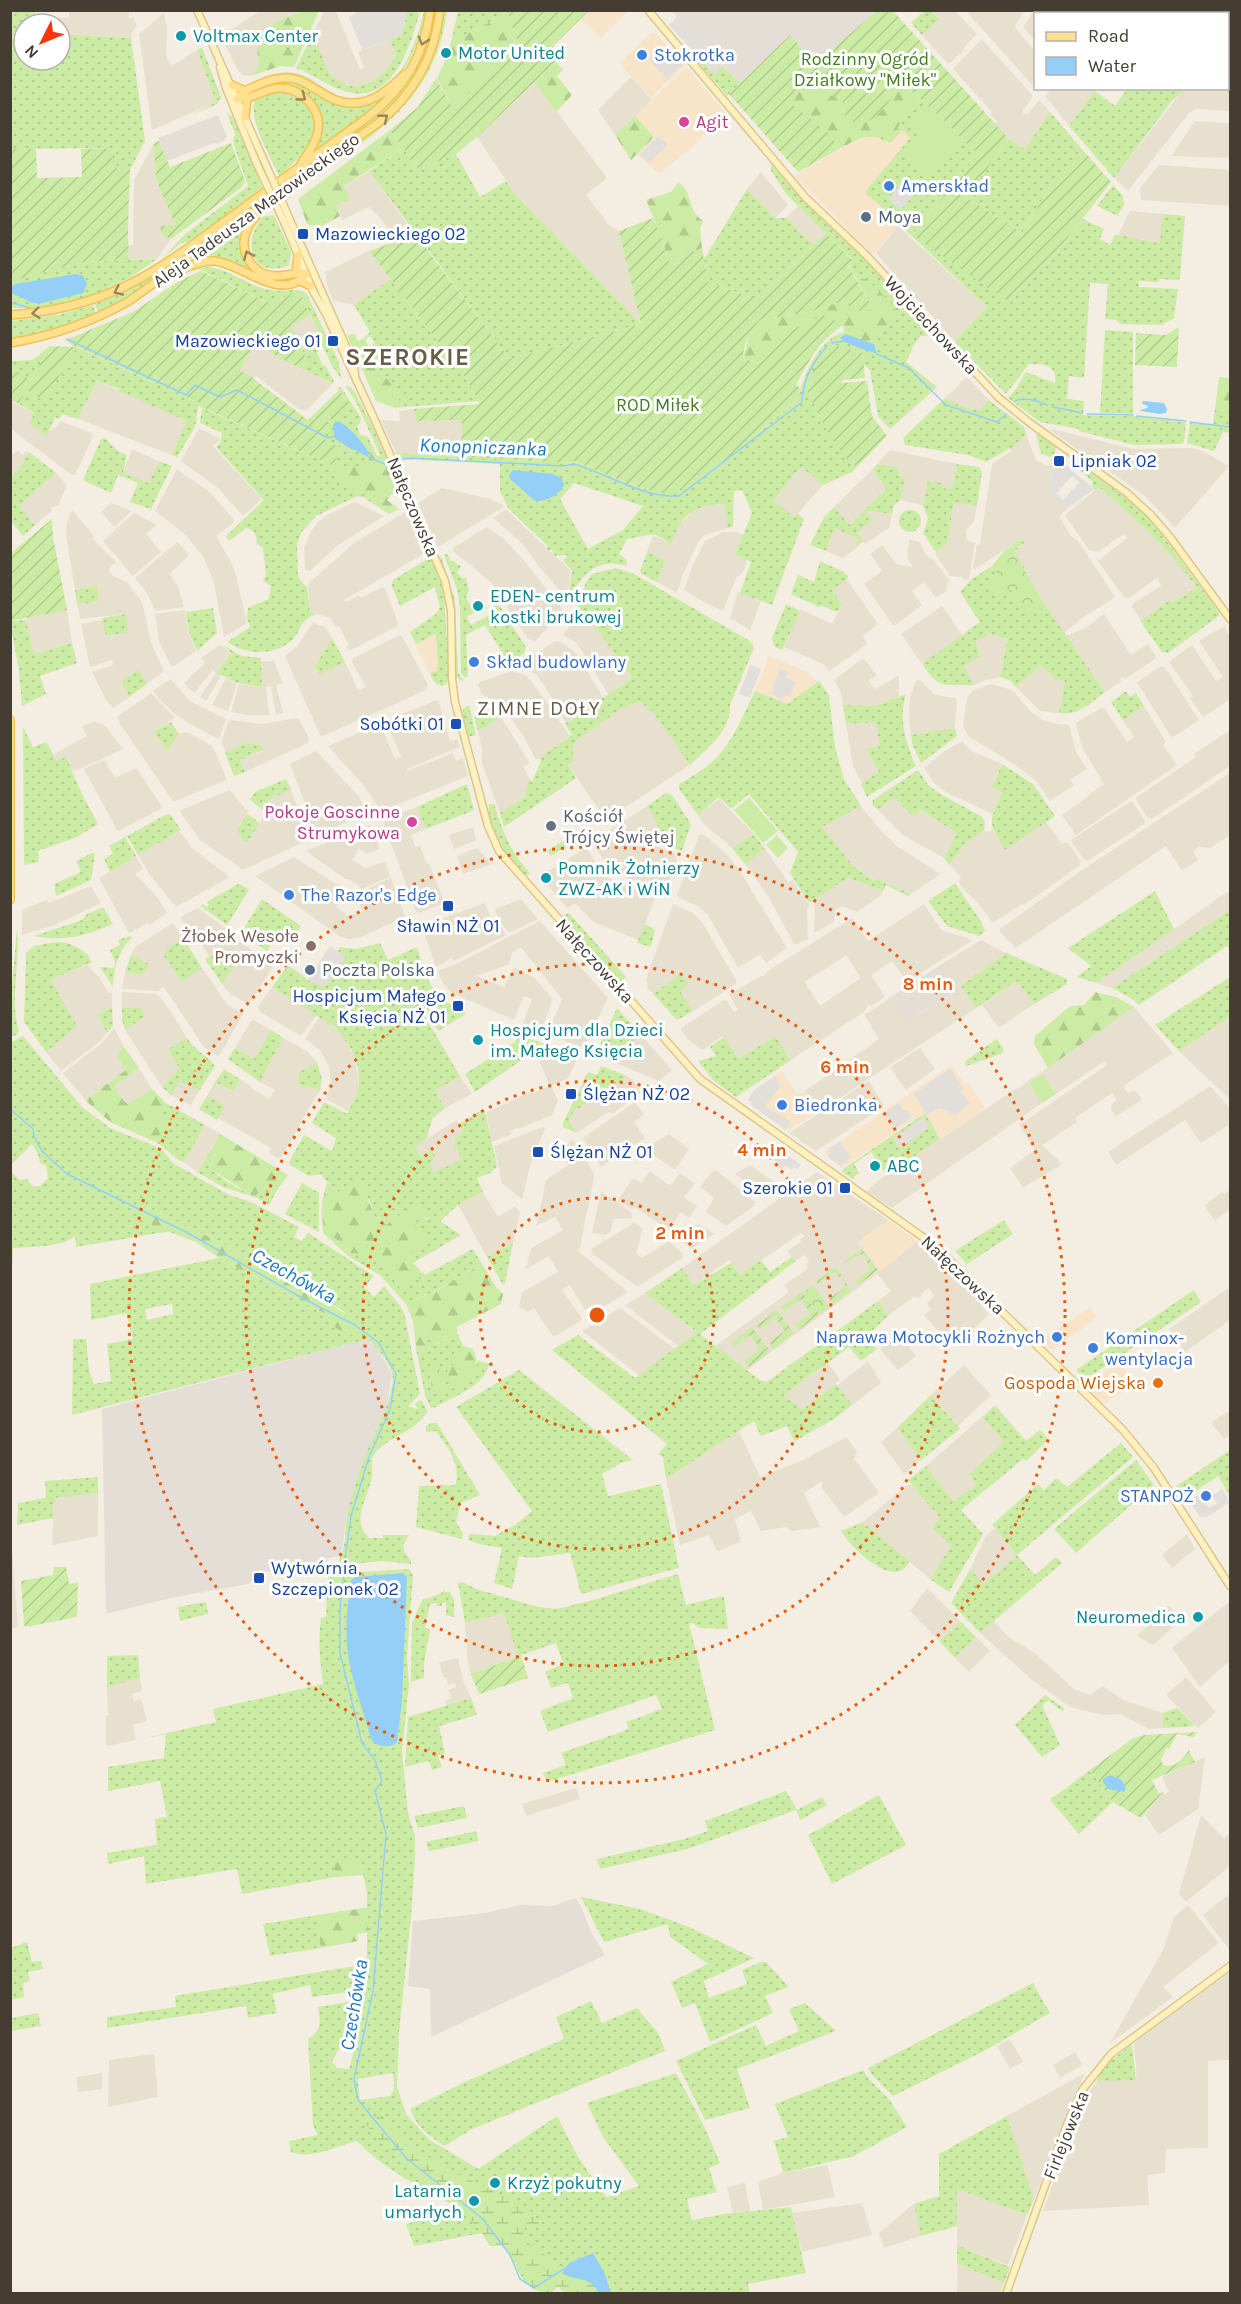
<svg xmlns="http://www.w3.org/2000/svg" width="1241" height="2304" font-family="Karla,sans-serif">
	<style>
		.residential { fill: #e8e0cf; fill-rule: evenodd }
		.commercial { fill: #f8e5c9 }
		.industrial { fill: #e4ded7 }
		.grass { fill: url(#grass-dots); fill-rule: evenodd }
		.forest { fill: url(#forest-firs) }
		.wetland { fill: url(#wetland-marsh) }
		.park { fill: url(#park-crowns) }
		.garden { fill: url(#garden-furrows) }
		.pitch { fill: #cceca5 }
		.parking { fill: #e2dfdb; fill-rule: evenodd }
		.water { fill: #95cff8 }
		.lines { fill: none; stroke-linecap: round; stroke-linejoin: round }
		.stream { stroke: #95cff8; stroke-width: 1.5 }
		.secondary-casing { stroke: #dbc78d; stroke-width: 9 }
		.primary-casing { stroke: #f0c252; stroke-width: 10 }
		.secondary { stroke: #fff0bf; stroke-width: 6 }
		.primary { stroke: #ffe08e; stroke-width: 7 }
		.secondary-bridge-casing { stroke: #dbc78d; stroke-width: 9; stroke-linecap: butt }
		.secondary-bridge { stroke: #fff0bf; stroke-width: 6 }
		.oneway { stroke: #99865b }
		.ring { fill: none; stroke: #e8590c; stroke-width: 3; stroke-dasharray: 3 6 }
		.culture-dot { fill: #0f9aa8; stroke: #fff; stroke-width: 2 }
		.shop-dot { fill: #3f7fe0; stroke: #fff; stroke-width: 2 }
		.hotel-dot { fill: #d1479c; stroke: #fff; stroke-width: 2 }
		.service-dot { fill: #5c6f8a; stroke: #fff; stroke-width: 2 }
		.transit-dot { fill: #1a4fb4; stroke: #fff; stroke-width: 2 }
		.worship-dot { fill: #6b7280; stroke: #fff; stroke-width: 2 }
		.education-dot { fill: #8d6e63; stroke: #fff; stroke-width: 2 }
		.food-dot { fill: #e8710a; stroke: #fff; stroke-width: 2 }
		.labels { text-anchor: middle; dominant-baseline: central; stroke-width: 6; stroke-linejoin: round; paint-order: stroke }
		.culture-label { font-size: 18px; fill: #0d838f; stroke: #fff; text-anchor: start }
		.shop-label { font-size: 18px; fill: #366cbe; stroke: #fff; text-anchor: start }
		.park-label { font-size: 18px; fill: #427c1f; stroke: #fff }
		.hotel-label { font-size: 18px; fill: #b23c85; stroke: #fff; text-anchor: start }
		.street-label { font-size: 18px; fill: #453d32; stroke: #fff }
		.service-label { font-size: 18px; fill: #4e5e75; stroke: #fff; text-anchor: start }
		.transit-label { font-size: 18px; fill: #164399; stroke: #fff; text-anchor: start }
		.worship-label { font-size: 18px; fill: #5b616d; stroke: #fff; text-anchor: start }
		.education-label { font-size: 18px; fill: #785e54; stroke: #fff; text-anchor: end }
		.food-label { font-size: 18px; fill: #c56008; stroke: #fff; text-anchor: end }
		.water-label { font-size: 20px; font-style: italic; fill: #2079bb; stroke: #fff }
		.neighbourhood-label { font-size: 20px; letter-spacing: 1.5px; fill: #695c48; stroke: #fff }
		.district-label { font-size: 24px; font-weight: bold; letter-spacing: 1.5px; fill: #695c48; stroke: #fff }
		.centre { fill: #e8590c; stroke: #fff; stroke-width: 3 }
		.ring-label { font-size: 18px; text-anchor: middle; font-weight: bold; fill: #e8590c; stroke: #fff; stroke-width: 6; stroke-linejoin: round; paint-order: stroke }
	</style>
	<defs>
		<pattern id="grass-dots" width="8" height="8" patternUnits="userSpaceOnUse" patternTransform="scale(1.5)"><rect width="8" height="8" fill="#cceca5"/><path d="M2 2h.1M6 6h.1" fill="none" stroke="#b1cb8e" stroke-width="1.8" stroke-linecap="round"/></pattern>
		<pattern id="forest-firs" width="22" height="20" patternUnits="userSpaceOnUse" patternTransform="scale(1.5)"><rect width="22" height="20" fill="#cceca5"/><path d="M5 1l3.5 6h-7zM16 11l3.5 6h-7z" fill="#b1cb8e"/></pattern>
		<pattern id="wetland-marsh" width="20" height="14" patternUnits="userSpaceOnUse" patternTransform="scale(1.5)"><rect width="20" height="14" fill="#cceca5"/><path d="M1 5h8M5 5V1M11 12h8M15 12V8" fill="none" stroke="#b1cb8e"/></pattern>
		<pattern id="park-crowns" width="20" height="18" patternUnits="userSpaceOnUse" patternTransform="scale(1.5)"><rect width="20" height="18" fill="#cceca5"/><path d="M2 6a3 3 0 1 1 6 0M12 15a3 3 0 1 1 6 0" fill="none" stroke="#b1cb8e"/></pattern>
		<pattern id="garden-furrows" width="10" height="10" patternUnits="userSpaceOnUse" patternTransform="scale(1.5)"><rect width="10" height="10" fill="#cceca5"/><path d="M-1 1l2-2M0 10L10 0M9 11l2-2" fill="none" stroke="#b1cb8e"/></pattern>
	</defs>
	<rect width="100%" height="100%" fill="#f3eee1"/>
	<path class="residential" d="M 129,10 L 129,18 L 134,18 L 137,26 L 132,32 L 131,38 L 64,34 L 63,51 L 60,51 L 60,24 L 46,24 L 47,18 L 69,18 L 69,11 Z
		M 931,10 L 955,11 L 977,34 L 964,47 L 963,52 L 948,64 L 922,35 L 939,19 Z
		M 260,11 L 317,11 L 304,11 L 279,20 L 261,32 L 257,48 L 259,65 L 251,76 L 242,75 L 238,71 L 221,36 Z
		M 324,11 L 336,11 L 360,70 L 364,68 L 358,52 L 390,39 L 396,55 L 386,70 L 373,81 L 359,86 L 348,86 L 330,75 L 313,34 Z
		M 966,11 L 1024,11 L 1015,25 L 1016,29 L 1035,51 L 1035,88 Z
		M 1034,11 L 1069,11 L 1073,13 L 1036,14 L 1035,41 L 1023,27 Z
		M 164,13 L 167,29 L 166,55 L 171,66 L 197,50 L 216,102 L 152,130 L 139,34 Z
		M 982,39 L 1033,96 L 1022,112 L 1027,115 L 1039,100 L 1050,112 L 1025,149 L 1009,139 L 995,124 L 997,121 L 990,115 L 992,112 L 953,69 Z
		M 631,77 L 652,100 L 615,135 L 598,110 Z
		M 535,83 L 607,178 L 586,195 L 609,225 L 619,231 L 641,324 L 515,194 L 477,137 Z
		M 1051,89 L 1097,89 L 1069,126 L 1045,96 Z
		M 1181,89 L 1230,92 L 1230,111 L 1195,109 L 1189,113 L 1128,191 L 1114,178 L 1183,90 Z
		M 1195,121 L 1230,123 L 1230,158 L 1171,156 Z
		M 154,143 L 156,179 L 175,225 L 162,235 L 171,239 L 157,259 L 129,260 L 129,246 L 133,245 L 134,180 Z
		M 1159,165 L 1230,170 L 1230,206 L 1141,200 L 1140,188 Z
		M 369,171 L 407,224 L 390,233 L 382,220 L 369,207 L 342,220 L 336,205 L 350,200 L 344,186 Z
		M 761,172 L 788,205 L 775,218 L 747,189 Z
		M 798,206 L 826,233 L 813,245 L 786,218 Z
		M 1130,211 L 1163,214 L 1161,243 L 1118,235 Z
		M 898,226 L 987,307 L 954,341 L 876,253 Z
		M 369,251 L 390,279 L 354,305 L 333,300 L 327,285 L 325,272 Z
		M 310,315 L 322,340 L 302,350 L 290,324 Z
		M 254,344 L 301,369 L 333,383 L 306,411 L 299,409 L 256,376 L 253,378 L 240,371 Z
		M 967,377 L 989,400 L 979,410 L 960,406 L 945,398 Z
		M 97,381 L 188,421 L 172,455 L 78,419 Z
		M 10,400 L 35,414 L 46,436 L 54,427 L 56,428 L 60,421 L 91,433 L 93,437 L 75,475 L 72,475 L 11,429 Z
		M 414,409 L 417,421 L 462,420 L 461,457 L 396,453 L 381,420 L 400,421 L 399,411 Z
		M 199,428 L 221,439 L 213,446 L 262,499 L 243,516 L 218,488 L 181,461 Z
		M 1052,429 L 1134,449 L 1191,448 L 1202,451 L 1229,466 L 1175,528 L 1145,496 L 1050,430 Z
		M 1026,434 L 1036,460 L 1046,466 L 1055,465 L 1058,468 L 1053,472 L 1049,491 L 1060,504 L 1071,506 L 1059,516 L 1071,536 L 1077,540 L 1115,597 L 1081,619 L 1064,633 L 1041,599 L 1015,551 L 1025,542 L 1019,540 L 976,569 L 973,568 L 977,545 L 980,544 L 992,464 L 1011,451 L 1010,448 Z
		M 132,449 L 159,461 L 149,484 L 123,473 Z
		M 18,450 L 22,455 L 26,451 L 29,452 L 22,461 L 24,463 L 11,478 L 10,452 L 13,454 Z
		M 890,450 L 957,464 L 953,485 L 946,490 L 928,482 L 923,505 L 900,500 L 904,478 L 898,476 L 878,463 Z
		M 804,468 L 823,485 L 794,518 L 774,501 L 795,473 Z
		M 177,469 L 211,493 L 234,520 L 232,524 L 216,536 L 234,568 L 247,623 L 224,637 L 214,583 L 204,558 L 186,535 L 155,511 Z
		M 873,469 L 886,489 L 850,525 L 834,507 Z
		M 56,473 L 67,485 L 58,506 L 51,507 L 52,511 L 35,525 L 18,507 Z
		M 1099,487 L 1144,526 L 1182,567 L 1197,589 L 1172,602 L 1170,600 L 1141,620 L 1132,607 L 1133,603 L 1161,586 L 1158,578 L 1155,579 L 1128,599 L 1124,597 L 1098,561 L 1127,538 L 1124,534 L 1098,552 L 1089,550 L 1065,515 Z
		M 442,488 L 490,499 L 503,505 L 502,508 L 438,547 L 418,503 Z
		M 355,502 L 384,516 L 337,546 L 310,571 L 305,570 L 304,549 L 311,531 L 318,522 L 327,515 Z
		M 954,502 L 977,506 L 974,521 L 966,530 L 966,538 L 970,542 L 975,543 L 969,578 L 966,580 L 962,577 L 950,576 L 936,555 L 936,552 L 947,544 Z
		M 111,503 L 132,511 L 114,527 L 101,512 Z
		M 724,504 L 728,528 L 705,535 L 698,542 L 683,574 L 677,593 L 657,582 L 665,560 L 647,552 L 653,536 L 671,543 L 678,526 L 694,510 L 710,505 Z
		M 506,509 L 571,571 L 568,597 L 566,598 L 537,564 L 523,544 L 493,518 Z
		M 72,510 L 94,536 L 93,539 L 116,562 L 108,570 L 113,576 L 127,582 L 142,602 L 151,642 L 164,671 L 147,684 L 139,671 L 121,681 L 129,697 L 113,708 L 106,700 L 92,672 L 113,665 L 112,660 L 90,667 L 81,624 L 103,620 L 107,636 L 127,632 L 126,614 L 80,619 L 77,605 L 99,601 L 97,586 L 75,590 L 66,535 L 67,522 Z
		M 407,511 L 425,553 L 344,600 L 347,602 L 359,595 L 361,598 L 382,587 L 385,588 L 398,623 L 397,626 L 351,650 L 348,649 L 346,647 L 349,645 L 339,626 L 336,627 L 330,618 L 310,612 L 308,584 L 354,543 Z
		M 865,511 L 892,514 L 889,528 L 865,544 L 856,533 L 872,521 Z
		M 134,513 L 157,525 L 146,534 L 161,552 L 133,576 L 103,541 Z
		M 487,527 L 503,538 L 521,557 L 562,608 L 562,612 L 535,641 L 528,639 L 491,582 L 453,551 L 453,548 Z
		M 835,528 L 858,539 L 855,549 L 843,558 L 826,551 Z
		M 723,532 L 735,532 L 743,535 L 735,554 L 747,560 L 743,572 L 736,578 L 723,611 L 702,601 L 684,590 L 692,567 L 705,541 Z
		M 909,539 L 919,542 L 927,556 L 933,559 L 949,580 L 945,592 L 936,598 L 924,582 L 912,591 L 922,605 L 896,625 L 893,625 L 864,584 L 882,571 L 870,554 L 882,545 L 896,564 L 913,567 L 907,558 Z
		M 177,542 L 189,555 L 170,574 L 178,587 L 184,607 L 155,611 L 147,593 L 135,578 Z
		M 847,580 L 878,624 L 863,636 L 867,644 L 829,671 L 823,664 L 784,647 L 800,609 L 832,624 L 842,605 L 832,590 Z
		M 738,592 L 761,601 L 750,630 L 730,618 Z
		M 942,606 L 963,636 L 922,664 L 901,634 Z
		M 578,607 L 592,622 L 632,678 L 608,694 L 577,643 L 563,635 L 574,620 Z
		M 67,610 L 72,643 L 34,654 L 26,620 L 30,616 Z
		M 185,610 L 188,632 L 196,651 L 174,666 L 171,666 L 159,641 L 155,614 Z
		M 1104,614 L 1131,655 L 1148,644 L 1156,656 L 1155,659 L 1125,679 L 1124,676 L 1120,679 L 1121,681 L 1105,692 L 1066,636 L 1085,628 Z
		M 313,623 L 325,627 L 332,638 L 315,666 L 319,675 L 345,662 L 358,690 L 366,687 L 352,662 L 354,658 L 400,635 L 402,636 L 428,685 L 426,690 L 323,736 L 320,735 L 285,656 L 298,645 Z
		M 1224,626 L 1230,636 L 1230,699 L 1203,717 L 1190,698 L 1193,696 L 1169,662 L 1192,645 L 1216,681 L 1220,679 L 1223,677 L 1199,641 Z
		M 990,634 L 1007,638 L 1000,677 L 986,680 L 974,685 L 963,666 L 980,657 L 976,640 Z
		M 555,641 L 561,642 L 577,654 L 603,698 L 566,723 L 556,709 L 558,707 L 537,675 L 523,666 L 524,663 Z
		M 218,646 L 222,646 L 230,653 L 217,673 L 221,676 L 206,701 L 200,697 L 216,673 L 213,670 L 194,693 L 184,683 L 205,663 L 201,658 Z
		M 863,658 L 877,675 L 868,681 L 875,689 L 899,675 L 899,696 L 875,706 L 843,705 L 841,692 L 834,680 Z
		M 274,661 L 283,683 L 276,685 L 283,713 L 276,715 L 271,686 L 266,687 L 269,715 L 248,715 L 231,712 L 239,684 L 261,687 L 261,662 Z
		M 1041,666 L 1056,680 L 1065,681 L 1059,713 L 1040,711 L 1016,687 Z
		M 1161,666 L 1165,668 L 1199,720 L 1172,738 L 1137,682 Z
		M 512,671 L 525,675 L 532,682 L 570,736 L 536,760 L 524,737 L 503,707 L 482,694 L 478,685 L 480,682 Z
		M 226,678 L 237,683 L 228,711 L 212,705 Z
		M 170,679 L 190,701 L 226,719 L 219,739 L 190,724 L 176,715 L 159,699 L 153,691 Z
		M 920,680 L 935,695 L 955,698 L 957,701 L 955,728 L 911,735 L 909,716 L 910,697 L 916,681 Z
		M 990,684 L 1009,689 L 1015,693 L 1030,711 L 1041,719 L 1057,724 L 1069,725 L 1077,754 L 1087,769 L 1070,780 L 1074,785 L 1050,801 L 1036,781 L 1017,766 L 968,736 L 963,726 L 967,697 L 973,690 Z
		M 151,693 L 175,718 L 153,731 L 167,751 L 179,734 L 185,732 L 191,734 L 213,747 L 227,780 L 175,801 L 172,800 L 117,719 L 118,716 Z
		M 437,700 L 439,702 L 450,741 L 457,739 L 460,747 L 407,769 L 407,771 L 453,753 L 456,761 L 463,758 L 468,776 L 381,811 L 364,786 L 328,746 L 380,724 L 395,759 L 399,758 L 401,756 L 386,722 L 387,720 Z
		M 639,700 L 653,712 L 690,765 L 606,820 L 568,765 L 573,761 L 573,743 L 621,709 Z
		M 1144,706 L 1166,742 L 1163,745 L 1177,765 L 1076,835 L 1062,815 L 1104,784 L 1082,747 L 1076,723 L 1101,708 L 1105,709 L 1127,742 L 1134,737 L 1123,720 Z
		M 501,717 L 530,763 L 523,767 L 530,779 L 524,798 L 500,813 L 482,764 L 482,748 L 478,731 Z
		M 296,718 L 299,719 L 309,738 L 308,743 L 245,772 L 240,760 L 263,751 L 245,743 L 226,753 L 221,742 L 229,720 L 262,724 Z
		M 95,721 L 106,727 L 123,749 L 75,771 L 57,761 L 54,754 L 87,736 L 82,727 Z
		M 876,721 L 880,746 L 867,749 L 879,771 L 862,783 L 853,766 L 846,724 Z
		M 1230,730 L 1230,766 L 1152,819 L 1148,818 L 1136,800 L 1137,797 L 1196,757 L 1194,754 Z
		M 962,741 L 971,751 L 1002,764 L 994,780 L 1002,792 L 992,814 L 946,792 L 934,783 L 924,768 L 943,752 Z
		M 316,751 L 360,798 L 366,813 L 243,870 L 200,840 L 181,813 L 181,810 L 230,790 L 248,812 L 237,829 L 247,842 L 260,823 L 271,798 L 291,790 L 299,811 L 307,808 L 290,764 Z
		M 104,760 L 115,778 L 136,768 L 162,806 L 161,809 L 118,831 L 117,830 L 84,769 Z
		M 1230,773 L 1230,835 L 1210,848 L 1199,847 L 1193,851 L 1198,860 L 1182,871 L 1166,846 L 1016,948 L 1000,932 L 1000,929 L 1082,870 Z
		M 894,797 L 914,816 L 919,810 L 957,833 L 944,858 L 903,835 L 878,810 Z
		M 719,799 L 754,834 L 732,848 L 704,824 L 698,815 Z
		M 1130,802 L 1133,802 L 1145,821 L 1144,824 L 1087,861 L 1082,857 L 1071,841 L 1072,839 Z
		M 647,806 L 658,824 L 652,845 L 675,853 L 677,862 L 666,891 L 663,892 L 627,878 L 610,869 L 592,842 Z
		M 861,806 L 880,830 L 898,847 L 941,874 L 911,894 L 877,879 L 873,881 L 854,867 L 821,826 Z
		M 417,807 L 426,829 L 411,835 L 415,847 L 420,846 L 427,864 L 429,863 L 445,903 L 419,913 L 416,911 L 383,822 L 384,819 Z
		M 1046,822 L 1062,844 L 1065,842 L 1069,844 L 1079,859 L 1080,865 L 1024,905 L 1022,904 L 993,923 L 978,903 L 967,893 L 958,881 L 961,878 L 949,864 L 966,843 L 983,830 L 989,832 L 992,829 L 1005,849 Z
		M 369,825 L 371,826 L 380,849 L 367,854 L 359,849 L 352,860 L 366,868 L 385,861 L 390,877 L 361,889 L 358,885 L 348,879 L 345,879 L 306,851 Z
		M 473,827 L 476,838 L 475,841 L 454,849 L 449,835 Z
		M 179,831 L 193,849 L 230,877 L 176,907 L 150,875 L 138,855 Z
		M 703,834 L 726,853 L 738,868 L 787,948 L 766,963 L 760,954 L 738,968 L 708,915 L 698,906 L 679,898 L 677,895 L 699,835 Z
		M 477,848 L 491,864 L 463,874 L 457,856 Z
		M 584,849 L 587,849 L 604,876 L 655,898 L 639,940 L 593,922 L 575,903 L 567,908 L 540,876 Z
		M 765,849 L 788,882 L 792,880 L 810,906 L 807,908 L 808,939 L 797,944 L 794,944 L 768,896 L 745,864 Z
		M 136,856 L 143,869 L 135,874 L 157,897 L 167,913 L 150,925 L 148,923 L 129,933 L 99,878 Z
		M 294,857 L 347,891 L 336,907 L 348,916 L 363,912 L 355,894 L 391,878 L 405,917 L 361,937 L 349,939 L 341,937 L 255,876 Z
		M 848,878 L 882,890 L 879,897 L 857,912 L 843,906 L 835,910 L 834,922 L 814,933 L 815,899 Z
		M 91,886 L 101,903 L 55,925 L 22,935 L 22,910 L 47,900 L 49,903 Z
		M 1230,890 L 1230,910 L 1112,988 L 1096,983 Z
		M 521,899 L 538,919 L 509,933 L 499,920 L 495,909 Z
		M 485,903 L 493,925 L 499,923 L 506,935 L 454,961 L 452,958 L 436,967 L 422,928 L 424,925 Z
		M 673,904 L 693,913 L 704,925 L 736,980 L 736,984 L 693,1011 L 680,991 L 682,974 L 653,994 L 648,988 L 646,979 Z
		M 924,904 L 941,930 L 973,940 L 907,982 L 892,961 L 871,975 L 885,997 L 872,1006 L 869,1004 L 864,1012 L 791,1060 L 775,1036 L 739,1059 L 723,1036 L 702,1050 L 688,1039 L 681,1031 L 681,1028 L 724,1000 L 727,1001 L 734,1012 L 738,1010 L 729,994 L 761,976 L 764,976 L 768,971 L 852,918 L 868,941 ZM 846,955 L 861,978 L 820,1006 L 805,982 Z
		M 198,908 L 234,934 L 233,937 L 272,964 L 273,967 L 249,1004 L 230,994 L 222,984 L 236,964 L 225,947 L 209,956 L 189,925 L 185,925 L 181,919 L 182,916 Z
		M 540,921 L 608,998 L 584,1047 L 581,1047 L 550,1035 L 548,1032 L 562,999 L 521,947 L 512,953 L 509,964 L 477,976 L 504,987 L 514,967 L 534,978 L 551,997 L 552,1002 L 542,1029 L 538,1030 L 523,1023 L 532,999 L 524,996 L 514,1020 L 452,993 L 442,982 L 438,971 L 454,965 Z
		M 173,923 L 183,938 L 169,947 L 163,955 L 181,981 L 202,968 L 227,1004 L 243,1014 L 220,1055 L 217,1056 L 204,1047 L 164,987 L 158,991 L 122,989 L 125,972 L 143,975 L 149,964 L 131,955 L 135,947 Z
		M 981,940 L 1006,953 L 961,986 L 976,1008 L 820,1111 L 805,1091 L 879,1039 L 864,1014 L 870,1012 L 892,996 L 907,1020 L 918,1015 L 958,989 L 942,964 Z
		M 87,965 L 99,977 L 109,993 L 112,993 L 112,1007 L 97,1014 L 107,1033 L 99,1042 L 61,1071 L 46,1052 L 77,1026 L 51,980 Z
		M 1017,981 L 1034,1004 L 999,1028 L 982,1005 Z
		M 272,987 L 317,1015 L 301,1036 L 260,1012 L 258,1007 Z
		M 122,992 L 157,994 L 165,1003 L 187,1038 L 169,1050 L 179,1068 L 162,1087 L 125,1030 L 146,1016 L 141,1008 L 122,1007 Z
		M 1134,1007 L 1173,1053 L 1123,1086 L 1128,1093 L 1133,1091 L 1137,1092 L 1142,1100 L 1116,1116 L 1111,1110 L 1112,1104 L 1117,1100 L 1112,1093 L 1075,1118 L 1077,1122 L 1042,1145 L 1062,1164 L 1023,1188 L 1010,1168 L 1035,1150 L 1019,1125 L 1107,1065 L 1105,1061 L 1056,1094 L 1043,1075 L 1029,1083 L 1042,1103 L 892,1208 L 867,1192 L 870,1187 L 886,1175 L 1042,1072 Z
		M 320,1016 L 342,1034 L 355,1058 L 359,1086 L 357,1094 L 348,1111 L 326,1099 L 331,1083 L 329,1066 L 320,1050 L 305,1039 Z
		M 1230,1017 L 1230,1100 L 1179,1051 Z
		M 254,1020 L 271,1030 L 254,1059 L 235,1048 L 251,1021 Z
		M 114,1028 L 124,1047 L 118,1051 L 118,1059 L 126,1070 L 85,1100 L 63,1073 L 102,1043 Z
		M 642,1036 L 672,1070 L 659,1081 L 601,1057 Z
		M 283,1038 L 307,1051 L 317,1062 L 299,1072 L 298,1084 L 320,1090 L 281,1157 L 278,1158 L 269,1153 L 271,1148 L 218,1118 L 224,1106 L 207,1096 L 215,1082 L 232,1091 L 240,1079 L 251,1086 L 252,1089 L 269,1099 L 275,1090 L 260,1082 Z
		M 549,1046 L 574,1058 L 576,1061 L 568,1078 L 551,1086 L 558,1101 L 552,1115 L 519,1129 L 517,1128 L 510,1131 L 511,1135 L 492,1142 L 486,1113 L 530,1092 L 533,1093 L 550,1086 L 538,1058 L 546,1052 Z
		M 920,1048 L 935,1069 L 906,1090 L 890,1067 Z
		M 139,1068 L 152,1089 L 128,1104 L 113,1086 Z
		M 460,1076 L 472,1094 L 445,1108 L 435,1091 Z
		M 627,1076 L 632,1079 L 641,1093 L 613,1113 L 608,1112 L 577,1133 L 569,1121 L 573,1112 Z
		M 180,1080 L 199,1091 L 191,1105 L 171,1095 Z
		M 869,1081 L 884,1106 L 816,1151 L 789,1133 Z
		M 1210,1086 L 1230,1108 L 1230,1124 L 1201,1143 L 1185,1120 L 1116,1165 L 1108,1152 Z
		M 635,1102 L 644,1115 L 634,1122 L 645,1138 L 601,1167 L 583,1138 Z
		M 457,1120 L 463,1132 L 455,1147 L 462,1159 L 434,1174 L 430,1163 L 432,1150 L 421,1157 L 415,1146 Z
		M 205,1125 L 220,1134 L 197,1172 L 184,1162 Z
		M 543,1127 L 545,1128 L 530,1166 L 522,1199 L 502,1183 L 494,1146 Z
		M 669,1134 L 689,1149 L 675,1170 L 645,1149 Z
		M 573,1140 L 594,1173 L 594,1178 L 579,1252 L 627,1291 L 627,1293 L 595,1312 L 592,1306 L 585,1310 L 570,1285 L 566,1287 L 562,1290 L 582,1318 L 581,1321 L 555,1336 L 552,1335 L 534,1308 L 528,1312 L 519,1307 L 522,1292 L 558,1272 L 549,1256 L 526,1269 L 531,1248 L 563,1230 L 555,1217 L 536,1226 L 546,1180 L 568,1165 L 558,1150 Z
		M 750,1165 L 782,1187 L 768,1197 L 764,1197 L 735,1174 Z
		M 716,1170 L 755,1202 L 754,1206 L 726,1226 L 706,1212 L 714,1198 L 700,1187 L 713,1171 Z
		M 650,1171 L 670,1186 L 680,1173 L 695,1184 L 684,1197 L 697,1206 L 689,1218 L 681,1212 L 669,1230 L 634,1207 L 632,1209 L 618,1200 L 633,1178 L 641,1183 Z
		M 817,1172 L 888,1220 L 858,1242 L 880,1271 L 918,1241 L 950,1269 L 948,1272 L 982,1303 L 981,1305 L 989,1314 L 956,1345 L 944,1332 L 941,1334 L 924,1315 L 931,1309 L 927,1303 L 934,1296 L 929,1288 L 921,1294 L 921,1296 L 917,1299 L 915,1296 L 889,1315 L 878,1301 L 891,1291 L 877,1274 L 747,1370 L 715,1346 L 789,1292 L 784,1285 L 808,1268 L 806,1264 L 809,1262 L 805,1255 L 795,1261 L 787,1251 L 801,1241 L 800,1239 L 805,1236 L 801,1233 L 740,1275 L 729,1260 L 694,1285 L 682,1268 Z
		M 1230,1189 L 1230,1210 L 1215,1221 L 1204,1206 L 1222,1192 L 1225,1194 Z
		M 601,1191 L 631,1212 L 632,1218 L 613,1219 L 611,1231 L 605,1235 L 592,1233 Z
		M 483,1192 L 498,1217 L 515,1206 L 520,1213 L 513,1243 L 487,1257 L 458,1205 Z
		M 634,1223 L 643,1228 L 636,1253 L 642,1258 L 669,1241 L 683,1254 L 682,1258 L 639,1286 L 635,1285 L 593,1254 L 591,1249 Z
		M 699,1224 L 714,1234 L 691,1249 L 679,1237 Z
		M 1230,1287 L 1230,1320 L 1185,1352 L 1169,1329 Z
		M 645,1293 L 697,1332 L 678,1346 L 625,1305 Z
		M 620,1308 L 675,1349 L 640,1376 L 582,1331 Z
		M 899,1335 L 916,1356 L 898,1370 L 880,1349 Z
		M 868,1361 L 881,1383 L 852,1405 L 837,1386 Z
		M 828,1363 L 840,1380 L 803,1409 L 783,1396 Z
		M 964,1365 L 991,1395 L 958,1426 L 931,1395 Z
		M 1230,1410 L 1230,1435 L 1224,1439 L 1211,1423 Z
		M 982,1417 L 1004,1442 L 977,1484 L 953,1501 L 926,1466 Z
		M 897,1428 L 921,1460 L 904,1474 L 881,1442 Z
		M 739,1431 L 760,1477 L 803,1460 L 846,1437 L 857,1451 L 854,1459 L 878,1490 L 877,1494 L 844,1517 L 822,1488 L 822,1481 L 804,1493 L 820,1527 L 791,1531 L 786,1527 L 761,1531 L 751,1511 L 735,1519 L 741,1542 L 717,1551 L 709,1535 L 680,1545 L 666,1479 Z
		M 907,1485 L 913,1485 L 941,1518 L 932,1528 L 952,1546 L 930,1579 L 863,1522 Z
		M 98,1493 L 98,1536 L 52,1545 L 54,1498 Z
		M 10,1525 L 18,1627 L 11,1629 Z
		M 995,1528 L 1017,1555 L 983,1585 L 970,1569 L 986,1536 Z
		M 1187,1534 L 1195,1549 L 1172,1568 L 1162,1555 Z
		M 927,1588 L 961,1622 L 939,1641 L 910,1611 Z
		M 1230,1601 L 1230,1661 L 1200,1687 L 1172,1648 Z
		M 1169,1606 L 1181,1620 L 1153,1645 L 1137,1636 Z
		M 504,1613 L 518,1656 L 471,1674 L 468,1663 L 465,1623 Z
		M 994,1621 L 1006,1635 L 1037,1655 L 1074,1689 L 1090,1695 L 1103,1686 L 1123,1700 L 1163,1713 L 1163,1728 L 1149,1729 L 1120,1714 L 1103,1715 L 1070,1707 L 1032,1680 L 980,1633 Z
		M 976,1637 L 990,1651 L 969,1672 L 955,1658 Z
		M 458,1658 L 464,1683 L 471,1698 L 446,1705 L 445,1701 L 452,1698 L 448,1690 L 456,1687 L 455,1683 L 448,1685 L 446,1677 L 443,1677 L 439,1662 Z
		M 1186,1677 L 1216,1712 L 1198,1728 L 1166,1695 Z
		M 140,1678 L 142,1691 L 132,1694 L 134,1701 L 141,1699 L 147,1721 L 133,1725 L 136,1740 L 106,1746 L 106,1716 L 111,1714 L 108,1713 L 107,1687 Z
		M 1205,1757 L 1198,1809 L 1159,1835 L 1145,1815 L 1163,1792 L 1165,1795 L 1169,1792 L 1162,1777 Z
		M 576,1788 L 580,1799 L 526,1816 L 522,1804 Z
		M 1201,1815 L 1224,1838 L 1230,1833 L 1230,1866 L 1186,1902 L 1179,1894 Z
		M 1230,1893 L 1230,1951 L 1203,1915 Z
		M 1188,1905 L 1219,1943 L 1163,1987 L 1173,1997 L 1110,2043 L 1163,1950 L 1174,1917 Z
		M 1229,1972 L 1230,2060 L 1208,2061 L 1208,2148 L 1166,2149 L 1165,2173 L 1147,2175 L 1149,2205 L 1043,2211 L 1084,2100 L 1097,2081 L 1137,2079 L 1134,2043 Z
		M 1010,2039 L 1023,2062 L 1010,2069 L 997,2046 Z
		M 1075,2052 L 1082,2065 L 1060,2078 L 1053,2065 Z
		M 154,2054 L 158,2097 L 108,2107 L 109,2060 Z
		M 102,2073 L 102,2089 L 78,2092 L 76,2077 Z
		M 1085,2073 L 1034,2199 L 1007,2116 Z
		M 827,2165 L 835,2197 L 763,2210 L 758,2182 L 783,2173 Z
		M 745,2183 L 750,2211 L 733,2213 L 727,2187 Z
		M 957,2189 L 1027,2215 L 1008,2265 L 957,2245 Z
		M 862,2203 L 872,2235 L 802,2252 L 792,2213 Z
		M 914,2204 L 921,2236 L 884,2248 L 879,2233 Z
		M 958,2265 L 1004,2283 L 1000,2293 L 957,2293 Z"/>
	<path class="commercial" d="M 590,11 L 590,10 L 628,11 L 600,38 L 581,19 Z
		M 651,33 L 657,34 L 685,65 L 651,98 L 619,63 Z
		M 687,67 L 725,112 L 690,149 L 660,173 L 654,170 L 637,154 L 654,137 L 635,116 Z
		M 903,129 L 910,138 L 865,192 L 898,226 L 873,255 L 794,176 L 855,141 L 868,136 Z
		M 436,634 L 438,670 L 430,673 L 416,645 Z
		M 769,656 L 805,671 L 818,682 L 787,704 L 755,691 Z
		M 951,1065 L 965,1084 L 968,1082 L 985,1108 L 979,1114 L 940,1139 L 924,1113 L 842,1168 L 823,1153 Z
		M 782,1071 L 797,1094 L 805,1091 L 820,1111 L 787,1131 L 751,1105 L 752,1102 L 748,1100 L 754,1090 Z
		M 888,1220 L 918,1241 L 880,1271 L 858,1242 Z
		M 1090,1307 L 1097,1318 L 1051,1350 L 1042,1340 Z
		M 1120,1362 L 1134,1385 L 1103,1404 L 1083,1386 Z"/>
	<path class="industrial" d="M 671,11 L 878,11 L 816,63 L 790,35 L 740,83 Z
		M 218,115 L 227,137 L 223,141 L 217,144 L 214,143 L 167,161 L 158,138 Z
		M 942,964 L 958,989 L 907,1021 L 892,996 Z
		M 368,1339 L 376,1346 L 392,1374 L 387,1406 L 365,1456 L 347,1516 L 341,1556 L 327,1558 L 328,1563 L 310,1569 L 269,1572 L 259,1570 L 255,1576 L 257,1578 L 248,1584 L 171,1598 L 106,1614 L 102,1409 Z
		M 575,1898 L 581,1906 L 591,1932 L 605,1955 L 431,2037 L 430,1989 L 408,1986 L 413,1921 L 486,1913 L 520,1905 L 553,1906 Z"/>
	<path class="grass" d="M 1154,10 L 1230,11 L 1230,28 L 1228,32 L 1228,14 L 1152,14 Z
		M 10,11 L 35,11 L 35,18 L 47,18 L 46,24 L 24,24 L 24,60 L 60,60 L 60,51 L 63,51 L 64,34 L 131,38 L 145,141 L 130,170 L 117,170 L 114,148 L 11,149 Z
		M 407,11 L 420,11 C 411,45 393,104 348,92 C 329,88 314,74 296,68 L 313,34 L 330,75 L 348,86 L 359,86 L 373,81 L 386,70 L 396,55 L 390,39 L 402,34 Z
		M 424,11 L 427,11 C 419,47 394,111 345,100 C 326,96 312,78 291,75 C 276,73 261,81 247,86 C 251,83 261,81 267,78 C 303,60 316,90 347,99 C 393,111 417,43 424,11 Z
		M 432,11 L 436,11 C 431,52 414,84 384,113 L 132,296 L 98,312 L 95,304 L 149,277 L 387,105 C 416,75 423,50 432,11 Z
		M 444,11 L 447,11 C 435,107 364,140 294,192 L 289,199 L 287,194 C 355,145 437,103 444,11 Z
		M 458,11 L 507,11 L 508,13 L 451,42 Z
		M 924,11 L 931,11 L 939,19 L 922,35 L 911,23 Z
		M 202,47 L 221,97 L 217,104 L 189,116 L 216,102 L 197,50 Z
		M 699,58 L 714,73 L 723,66 L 740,83 L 727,96 L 697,61 Z
		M 286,80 C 315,85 336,112 367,104 C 376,102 384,95 392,92 L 371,111 L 311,155 L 320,117 L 295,89 L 250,94 L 250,92 Z
		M 1127,89 L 1185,89 L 1171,102 L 1114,178 L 1069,126 L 1095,91 L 1115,106 Z
		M 280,91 C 292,92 301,97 308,106 C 330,134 299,159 279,176 C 270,155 246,117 256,98 Z
		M 921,99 L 978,154 L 912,235 L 1010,302 L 1053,257 L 1083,219 L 1104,229 L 1100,239 L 1110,245 L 1115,235 L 1118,235 L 1160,243 L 1163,214 L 1185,216 L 1180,278 L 1178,280 L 1159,279 L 1159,282 L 1138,281 L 1139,287 L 1178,289 L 1174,318 L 1162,325 L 1120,324 L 1116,320 L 1105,319 L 1108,284 L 1090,283 L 1084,378 L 1069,376 L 1067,399 L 1084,401 L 1083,415 L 1132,416 L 1186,422 L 1184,442 L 1181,444 L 1134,445 L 1079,431 L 1079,429 L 1040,422 L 1008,398 L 1016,389 L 1026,372 L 1055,383 C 1058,365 1043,364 1029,364 L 1006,394 L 954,341 L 987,307 L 865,192 L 910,138 L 903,130 L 890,143 L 900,124 Z
		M 1050,112 L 1082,149 L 1053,181 L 1022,233 L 966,197 L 1009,139 L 1025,149 Z
		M 227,113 L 235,118 L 262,187 L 202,234 L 187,242 L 181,243 L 162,259 L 184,235 L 248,186 L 233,142 L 235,134 Z
		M 403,148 L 419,170 L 456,154 L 480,197 L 506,181 L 515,194 L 641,324 L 510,359 L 369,171 Z
		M 771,164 L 795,191 L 862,256 L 930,328 L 930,333 L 927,336 L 921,336 L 914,345 L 906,362 L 937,387 L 890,429 L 878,416 L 870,370 L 864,365 L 863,353 L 835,345 L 849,462 L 857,467 L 852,472 L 823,485 L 803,468 L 795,473 L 774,501 L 794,517 L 797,513 L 804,519 L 772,605 L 740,593 L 751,562 L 735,554 L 752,513 L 742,490 L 734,491 L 733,527 L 728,528 L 724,504 C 692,506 682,514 671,544 L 654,534 L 627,539 L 619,554 L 627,560 L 626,566 C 595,557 586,574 569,596 L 572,570 L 563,561 L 568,555 L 555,556 L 552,550 L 546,550 L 548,546 L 508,508 L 500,491 L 500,464 L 398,459 L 396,453 L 563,463 L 574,461 C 594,469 647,493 665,493 C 694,494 773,419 799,398 C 801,377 822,335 845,332 L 874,344 L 885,328 L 896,318 L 867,279 L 857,279 L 848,264 L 852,259 L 786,194 L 771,171 ZM 574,483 L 643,506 L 623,530 L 588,549 L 560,499 Z
		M 1113,185 L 1124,197 L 1122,199 L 1125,203 L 1118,215 L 1120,217 L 1097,206 Z
		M 747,189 L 775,218 L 786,218 L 813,245 L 756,299 L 708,282 L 704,259 Z
		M 274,215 L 291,252 L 289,265 C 253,281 239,242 264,216 Z
		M 245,227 L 242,235 L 254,270 L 293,276 L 294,278 L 269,280 L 213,258 L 191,261 L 212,248 L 220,246 Z
		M 157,259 L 129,278 L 91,297 L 40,308 L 11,308 L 10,281 L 84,262 Z
		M 208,267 C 231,269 249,287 271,290 C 285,293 296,286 307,294 L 338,360 L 342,379 L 333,368 L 320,341 L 322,340 L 299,290 L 271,304 L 199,269 Z
		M 390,279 L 465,377 L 479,401 L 405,407 L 390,382 L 379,371 L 377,355 L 371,346 L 375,343 L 370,336 L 365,340 L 364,338 L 370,332 L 354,305 Z
		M 93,305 L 96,314 L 55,329 L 11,340 L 10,321 L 57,315 Z
		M 1105,330 L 1133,332 L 1133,414 L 1100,413 Z
		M 316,343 L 319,350 L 317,352 L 323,366 L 325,365 L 334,381 L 333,383 L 301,369 L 308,363 L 302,350 Z
		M 50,346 L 31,380 L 11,368 L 11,361 L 32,360 Z
		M 76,347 L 199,403 L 195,427 L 177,457 L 172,455 L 187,421 L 119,391 L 119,389 L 97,381 L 78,419 L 62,414 L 59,419 L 55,417 L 47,436 L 30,424 L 34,413 L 19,404 L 26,390 L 44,401 Z
		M 347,385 L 354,390 L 386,454 L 380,455 L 358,406 L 346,387 Z
		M 341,387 L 361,418 L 360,423 L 357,426 L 360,435 L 368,437 L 377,456 L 367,467 L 343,466 L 336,460 L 341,448 L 319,436 L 329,418 L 332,420 L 351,406 L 338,388 Z
		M 945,398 L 960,406 L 979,410 L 989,400 L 1024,427 L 1026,434 L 1014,446 L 986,462 L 968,455 L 905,445 L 903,438 Z
		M 202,408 L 331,465 L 337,485 L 362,493 L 393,512 L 389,514 L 363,497 L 357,496 L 316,516 L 301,533 L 297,544 L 298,577 L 307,588 L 310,612 L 315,614 C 299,622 303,626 294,638 C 277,657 245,655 227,642 L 250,627 L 247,618 L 248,608 C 255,603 262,604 269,598 L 271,586 L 263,581 L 266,575 L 263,548 L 257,544 C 256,534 256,531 246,528 L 229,541 L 226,536 L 264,500 L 216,447 L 221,442 L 222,433 L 200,423 Z
		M 1215,409 L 1230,412 L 1230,433 L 1223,432 L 1214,451 L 1187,443 L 1190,423 L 1213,424 Z
		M 1039,434 L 1056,447 L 1054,456 L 1049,457 L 1041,453 L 1036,435 Z
		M 105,438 L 118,451 L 127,455 L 123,473 L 149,483 L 159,461 L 172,466 L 151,509 L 130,502 L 138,483 L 118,475 L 111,493 L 83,480 L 101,439 Z
		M 29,452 L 56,473 L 19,506 L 35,525 L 23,536 L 11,521 L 10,478 L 24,463 L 22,461 Z
		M 1073,459 L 1134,504 L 1153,522 L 1219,612 L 1219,616 L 1168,653 L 1162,652 L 1140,621 L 1170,600 L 1173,602 L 1197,588 C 1169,549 1135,518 1099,487 L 1095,490 L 1092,486 L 1093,482 L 1071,462 Z
		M 878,463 L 880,465 L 899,468 L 898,476 L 905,477 L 900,500 L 894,505 L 892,514 L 866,511 L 872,521 L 857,533 L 863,541 L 855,549 L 858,539 L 835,528 L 826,551 L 810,545 L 824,517 L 834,507 L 850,525 L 886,489 L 873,469 Z
		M 957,464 L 979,467 L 982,472 L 977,506 L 954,502 L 947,544 L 936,552 L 923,533 L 928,519 L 923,505 L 928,481 L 941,483 L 946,490 L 953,485 Z
		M899 521a11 11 0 1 1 22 0a11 11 0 1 1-22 0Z
		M 1019,540 L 1026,541 L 1015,551 L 1041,599 L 1105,692 C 1090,703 1079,716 1059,713 L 1065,681 L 1056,680 L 1041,666 L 1016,687 L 1011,681 L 1000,677 L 1007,639 L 990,634 L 976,641 L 980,657 L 964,666 L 974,685 C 946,684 940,691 922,664 L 980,622 L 960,592 L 972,579 L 992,566 L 1004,551 Z
		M 647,552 L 665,560 L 657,582 L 642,574 L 640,571 Z
		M 445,553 L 450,557 L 450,560 L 461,566 L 457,573 L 464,579 L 466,577 L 469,591 L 466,597 L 474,612 L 467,617 L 471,625 L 497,611 L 493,602 L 496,600 L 526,647 L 524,654 L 508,662 L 485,625 L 466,635 L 468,676 L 465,678 L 461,673 L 460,608 L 457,589 L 444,555 Z
		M 441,556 L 455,600 L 458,673 L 464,680 L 462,681 L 456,677 L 453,602 L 451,590 L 438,558 Z
		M 431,557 L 444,592 L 449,679 L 446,684 L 442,686 L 435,683 L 430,673 L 438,670 L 436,634 L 416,644 L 410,632 L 436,614 L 440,607 L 435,587 L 400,606 L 392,586 L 393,580 Z
		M 820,561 L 842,571 L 848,576 L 847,580 L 832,590 L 842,605 L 837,612 L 822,606 L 819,607 L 791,594 L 798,575 L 814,582 Z
		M 616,568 L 634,574 L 750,641 L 754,648 L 730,705 C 731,731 707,749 690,765 L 653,712 L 639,701 L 621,709 L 573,743 L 573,762 L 568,765 L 576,778 L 504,827 L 500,813 L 524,798 L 528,781 L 530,779 L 532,782 L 541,761 L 539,758 L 572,735 L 565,724 L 632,678 L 592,622 L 578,607 L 586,582 L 592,574 Z
		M 97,586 L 99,601 L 77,605 L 75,590 Z
		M 786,604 L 800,611 L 782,650 L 775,647 L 772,638 Z
		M 213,608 L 217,633 L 197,651 L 189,632 L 186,612 Z
		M 126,614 L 128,632 L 106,636 L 102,618 Z
		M 26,620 L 34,654 L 72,643 L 77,663 L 40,676 L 46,694 L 22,706 L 19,671 L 10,621 Z
		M 332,638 L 345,662 L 319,675 L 315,666 Z
		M 223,645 L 242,656 L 261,658 L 262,687 L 238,683 L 217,673 L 231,653 Z
		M 139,670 L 147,684 L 129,697 L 121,681 Z
		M 819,681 L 829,695 L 835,747 L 844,779 L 861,806 L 822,827 L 854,867 L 873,881 L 877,879 L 911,894 L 908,896 L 886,885 L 880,898 L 882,890 L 848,878 L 809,903 L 790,873 L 798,852 L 749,794 L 731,809 L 719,797 L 698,815 L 679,789 L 679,784 C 691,777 704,770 714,760 C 733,742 743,715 755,691 L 787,704 Z
		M 1126,691 L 1130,697 L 1136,693 L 1144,706 L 1123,720 L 1111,702 Z
		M 906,694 C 898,719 906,744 916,766 L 867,797 L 861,784 L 879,771 L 866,749 L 880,746 L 876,722 L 846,724 L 843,705 L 875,706 Z
		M 469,705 L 476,735 L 467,737 L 460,711 Z
		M 491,708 L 501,717 L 478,731 L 474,717 Z
		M 171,722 L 179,734 L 167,751 L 153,731 Z
		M 23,727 L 33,747 L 46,742 L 57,761 L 66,757 L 81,792 L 98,824 L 77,837 L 38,851 L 39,862 L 24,865 Z
		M 955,728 L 957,736 L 921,763 L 912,744 L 911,735 Z
		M 245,743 L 260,745 L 263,750 L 240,760 L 245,772 L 234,776 L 225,753 Z
		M 1002,764 L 1033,784 L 1055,816 L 1005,850 C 987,821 989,822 1002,792 L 992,787 Z
		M 918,770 L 929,786 L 942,795 L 981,816 L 985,822 L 984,830 L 966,843 L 949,864 L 944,858 L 957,833 L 920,810 L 914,817 L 894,797 L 878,810 L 872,804 L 873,800 Z
		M 286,779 L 291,790 L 271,798 L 263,810 L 245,796 L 250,799 L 255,792 Z
		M 467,784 L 474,810 L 426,829 L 417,807 Z
		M 666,793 L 672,795 L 691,824 L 682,851 L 653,840 L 658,824 L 647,806 Z
		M 489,804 L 494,804 C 504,834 508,848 530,873 L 527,875 C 507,871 486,823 489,804 Z
		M 167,814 L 170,814 L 181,830 L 138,855 L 127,836 Z
		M 247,814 L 260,823 L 247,842 L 242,840 L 237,829 Z
		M 582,829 L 585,834 L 551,856 L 547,851 Z
		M 754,834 L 765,849 L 745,864 L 732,848 Z
		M 125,837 L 136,856 L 110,872 L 104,859 L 113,854 L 109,846 Z
		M 92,853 L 95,853 L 91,880 L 56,896 L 54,884 L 81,872 L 76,861 Z
		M 955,883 L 982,923 L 985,931 L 979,936 L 947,926 L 928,901 Z
		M 238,884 L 240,884 L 249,890 L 227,925 L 200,906 L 204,904 L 206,907 L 209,905 L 207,902 Z
		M 1155,891 L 1174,929 L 1096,983 L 1077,977 L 1091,966 L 1068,948 Z
		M 262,899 L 301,926 L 290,943 L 277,935 L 267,951 L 241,933 Z
		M 103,907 L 113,924 C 85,936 64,942 34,936 L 82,920 L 87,914 Z
		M 1230,910 L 1230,950 L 1227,946 L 1139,1005 L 1131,998 L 1112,988 Z
		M 569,913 L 626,977 L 618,984 L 562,919 L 562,916 Z
		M 645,924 L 655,930 L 651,947 L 637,943 Z
		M 17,928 C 21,961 9,999 19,1031 L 16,1035 L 11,1037 L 10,1008 Z
		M 130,936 L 132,938 C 119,949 113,970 113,987 L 100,967 L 114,968 L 115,962 L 110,950 L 120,945 L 118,940 Z
		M 183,938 L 202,968 L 182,982 L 163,955 L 169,947 Z
		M 56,942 C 70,942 87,949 92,962 L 51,980 L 77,1026 L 46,1052 L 24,1022 L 26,953 L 34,946 Z
		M 380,943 L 388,960 L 417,947 C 423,966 428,990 446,1002 C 453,1007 461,1006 466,1014 L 438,1031 L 427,1014 L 424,1015 L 460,1076 L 435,1091 L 445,1108 L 432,1119 L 427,1138 L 415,1147 L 421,1157 L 432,1150 L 435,1156 L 430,1163 L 434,1173 L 462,1159 L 455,1147 L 455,1137 L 463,1132 L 459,1124 L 479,1112 L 485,1112 L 497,1166 L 492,1172 L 477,1178 L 483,1192 L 458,1205 L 440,1221 L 461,1235 L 413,1263 L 405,1255 L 414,1223 L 420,1217 L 432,1221 L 410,1207 L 386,1226 L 380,1218 L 374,1216 L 370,1202 L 356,1179 L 338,1192 L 322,1176 L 323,1174 L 309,1176 L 290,1165 L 289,1162 L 304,1135 L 332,1151 L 336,1138 L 312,1123 L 324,1102 L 347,1114 L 357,1094 L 359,1085 L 358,1067 L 352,1050 L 336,1028 L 272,987 L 288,965 L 311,982 L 346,957 L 338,951 L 340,947 L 356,949 Z
		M 225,947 L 236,964 L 222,984 L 205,959 Z
		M 1006,953 L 1067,979 L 1067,984 L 1034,1004 L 1017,981 L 976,1008 L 961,986 Z
		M 131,955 L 149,964 L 143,975 L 125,972 Z
		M 681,974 L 689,984 L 680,991 L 693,1011 L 677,1020 L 653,994 Z
		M 1230,977 L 1230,1017 L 1179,1051 L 1155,1025 Z
		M 112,1007 L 113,1026 L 107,1033 L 97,1014 Z
		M 122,1007 L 141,1008 L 146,1016 L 125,1030 L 122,1020 Z
		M 617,1008 L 642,1036 L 601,1057 L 595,1055 Z
		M 271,1030 L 283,1038 L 260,1082 L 228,1059 L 235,1048 L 254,1059 Z
		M 518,1035 L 545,1044 L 475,1092 L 465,1074 L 515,1042 Z
		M 723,1035 L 739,1059 L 775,1036 L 791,1060 L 736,1097 L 714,1081 L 698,1061 L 716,1056 L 710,1047 L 724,1037 Z
		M 23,1036 L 82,1107 L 110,1128 L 162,1149 L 173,1163 L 227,1194 L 251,1202 L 299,1227 L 294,1237 L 302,1241 L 308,1233 L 374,1276 L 364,1287 L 374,1297 L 384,1286 L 402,1308 L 405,1317 L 420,1394 L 408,1407 L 420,1409 L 416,1407 L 415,1404 L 421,1400 L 428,1411 C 416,1431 393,1435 377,1451 C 369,1458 373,1468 372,1477 C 368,1498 350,1520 369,1538 L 383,1538 L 383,1535 L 409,1535 L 403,1546 L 405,1553 L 411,1560 L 411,1564 L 383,1561 L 340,1565 L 339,1558 C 346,1548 345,1530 347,1518 C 350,1498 358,1475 365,1456 C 372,1437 397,1392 392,1373 C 388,1361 377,1347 368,1339 L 72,1415 L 73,1339 L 86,1339 L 89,1370 L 94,1384 L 111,1381 L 107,1344 L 133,1339 L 126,1313 L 91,1320 L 90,1284 L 219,1258 L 328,1315 L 336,1328 L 345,1312 L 311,1291 L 283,1279 L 220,1242 L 147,1207 L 145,1223 L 171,1231 L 76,1247 L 75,1236 C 64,1247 28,1247 13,1248 L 11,1295 L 10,1170 L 19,1180 L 27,1179 L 32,1186 L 40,1186 L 48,1178 L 46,1166 L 40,1163 L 38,1154 L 32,1144 L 11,1165 L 11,1042 ZM 172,1304 L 173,1314 L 147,1320 L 145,1309 Z
		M 187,1038 C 195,1051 209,1057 215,1066 L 199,1091 L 180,1081 L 171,1095 L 162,1087 L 179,1068 L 168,1049 Z
		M 997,1039 L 1004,1050 L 1001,1054 L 966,1066 L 965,1062 L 968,1059 Z
		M 317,1062 L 322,1079 L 320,1090 L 298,1084 L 299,1072 Z
		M 601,1066 L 627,1076 L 573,1112 L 569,1121 L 577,1133 L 563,1127 L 563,1123 L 588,1072 L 597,1075 Z
		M 224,1069 L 240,1079 L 233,1091 L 215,1082 Z
		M 207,1096 L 225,1106 L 217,1120 L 199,1109 Z
		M 166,1103 L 205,1125 L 184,1162 C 171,1158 167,1146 151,1140 L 156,1136 L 159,1115 Z
		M 925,1113 L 940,1139 L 886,1175 L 871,1152 L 854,1164 L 859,1173 L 854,1176 L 854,1180 L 842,1172 L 843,1169 Z
		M 211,1150 L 215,1154 L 209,1168 L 226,1181 L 254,1197 L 267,1185 L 276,1192 L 269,1205 L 257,1198 L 223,1187 L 197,1172 Z
		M 302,1183 L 319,1193 L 319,1232 L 285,1214 Z
		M 1004,1220 L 1013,1234 L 967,1264 L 955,1251 Z
		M 322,1222 C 330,1235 341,1242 351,1253 C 371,1254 390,1271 400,1288 L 473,1249 L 482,1264 L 433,1292 L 406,1304 L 381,1276 L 348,1256 L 323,1233 Z
		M 513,1243 L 505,1283 L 503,1285 L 487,1257 Z
		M 792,1257 L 796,1261 L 700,1334 L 757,1378 L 765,1382 L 768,1381 L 878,1301 L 889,1315 L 867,1336 L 877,1349 L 861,1361 L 849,1347 L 783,1396 L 803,1409 L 836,1384 L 852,1405 L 834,1419 L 786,1446 L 794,1441 L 787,1426 L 761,1436 L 754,1421 L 666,1479 L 663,1457 L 658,1454 L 667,1444 L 552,1350 L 578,1335 L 635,1378 L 697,1332 L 645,1293 L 682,1268 L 694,1285 L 731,1263 L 740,1275 L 761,1260 L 770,1272 Z
		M 1194,1290 L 1201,1302 L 1085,1380 L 1076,1370 Z
		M 457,1332 L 463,1346 L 454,1353 L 477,1365 L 478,1360 L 489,1364 C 486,1385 453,1397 436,1407 L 431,1408 L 425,1396 L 416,1349 L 425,1351 L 423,1340 L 430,1338 L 435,1345 Z
		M 519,1370 L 633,1460 L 621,1463 L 602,1474 L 608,1496 L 661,1484 L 679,1568 L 581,1594 L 570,1553 L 531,1558 L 519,1556 L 512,1589 L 494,1583 L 502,1548 L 479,1544 L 468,1540 L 469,1534 L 495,1536 L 515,1525 L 532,1511 L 456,1407 Z
		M 931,1395 L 960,1429 L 921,1460 L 897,1428 Z
		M 995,1405 L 1026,1441 L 1040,1430 L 1049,1439 L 1026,1461 L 1023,1459 L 961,1510 L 983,1534 L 949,1592 L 930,1579 L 951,1546 L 932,1528 L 940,1518 L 908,1480 L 926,1466 L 953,1501 L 977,1484 L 969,1474 L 1004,1442 L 982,1417 Z
		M 431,1423 L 437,1423 L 480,1495 L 461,1503 L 456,1522 L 463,1533 L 462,1539 L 416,1527 L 419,1486 L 455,1485 C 462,1466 447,1446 436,1431 L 426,1432 L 426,1427 Z
		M 1121,1443 L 1133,1457 L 1017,1555 L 1035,1575 L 1056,1557 L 1062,1563 L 980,1633 L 951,1603 L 970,1569 L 984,1584 L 1017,1555 L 992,1525 L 1038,1484 L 1044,1490 L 1056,1478 L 1067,1487 Z
		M 1230,1450 L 1230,1496 L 1218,1476 L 1181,1501 L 1172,1489 Z
		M 1136,1460 L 1154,1485 L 1076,1553 L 1054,1529 Z
		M 98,1477 L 98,1493 L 54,1498 L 53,1518 L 17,1525 L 18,1503 L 46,1498 L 45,1481 Z
		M 863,1522 L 910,1562 C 906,1567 902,1572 895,1572 C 878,1573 849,1545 841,1531 Z
		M 409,1569 L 413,1575 L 407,1656 L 409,1685 L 402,1751 L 408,1813 L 415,1836 L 415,1856 L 411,1918 L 399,2032 L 397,2087 L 406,2114 L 430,2140 L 478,2169 L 557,2116 L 578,2157 L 606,2197 L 639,2186 L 603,2137 L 587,2103 L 676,2073 L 705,2128 L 720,2163 L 709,2168 L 717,2192 L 687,2199 L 692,2220 L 724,2214 L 791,2207 L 806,2273 L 748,2284 L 750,2293 L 564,2294 L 559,2286 L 551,2293 C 521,2293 519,2266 504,2246 L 490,2246 L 482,2233 L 414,2246 L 406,2224 L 461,2209 C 425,2189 386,2172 357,2141 C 335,2146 313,2160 291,2152 L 289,2141 L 318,2135 L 313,2125 L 308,2039 C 323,2029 320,2023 318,2007 L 359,2000 L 358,1991 L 312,1997 L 310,1985 L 273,1994 L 277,2013 L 248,2018 L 246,2006 L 107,2028 L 107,2017 L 176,2007 L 175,1996 L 367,1964 L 367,1893 L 360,1861 L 334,1859 L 336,1877 L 242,1894 L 237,1869 L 146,1884 L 144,1856 L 108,1864 L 107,1853 L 157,1845 L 155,1819 L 167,1817 L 160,1781 L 108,1791 L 108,1767 L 164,1758 L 166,1734 L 136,1740 L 216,1722 L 213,1709 L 323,1684 C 320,1661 318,1641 321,1618 L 326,1617 L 328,1576 L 346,1577 L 346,1573 ZM 360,2016 L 360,2029 L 349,2069 L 337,2068 L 332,2062 L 355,2018 ZM 393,2073 L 394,2090 L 390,2096 L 360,2100 L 358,2079 Z
		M 678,1574 L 686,1605 L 724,1596 L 728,1629 L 700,1628 L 692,1623 L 689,1623 L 715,1730 L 547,1782 L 543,1773 L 566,1765 L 561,1753 L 629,1729 L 626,1722 L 662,1709 L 656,1695 L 548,1732 L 540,1711 L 573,1698 L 568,1683 L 551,1688 L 545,1672 L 563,1664 L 556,1643 L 518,1656 L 504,1613 L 465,1623 L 458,1583 L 463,1582 L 476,1589 L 539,1607 L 556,1609 L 586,1602 Z
		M 448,1589 L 454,1600 L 454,1617 L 446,1615 L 446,1602 L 443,1603 L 441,1606 L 436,1606 L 437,1603 L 430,1604 L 425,1627 L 430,1630 L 424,1664 L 424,1678 L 411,1682 L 412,1623 L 422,1600 L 440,1594 L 445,1590 L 445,1592 L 449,1592 Z
		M 206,1602 L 208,1614 L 180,1621 L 178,1607 Z
		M 961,1622 L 976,1637 L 955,1658 L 939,1641 Z
		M 138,1655 L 140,1678 L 107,1687 L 107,1656 Z
		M 1045,1695 L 1064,1708 L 1063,1712 L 1049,1701 L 1044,1703 L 1043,1707 L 1060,1745 L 1042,1757 L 1015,1725 Z
		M 471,1698 L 477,1715 L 439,1726 L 445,1753 L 438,1756 L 442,1767 L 432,1770 L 429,1761 L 405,1767 L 408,1717 Z
		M 1177,1708 L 1195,1725 L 1189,1727 L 1163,1728 L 1163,1713 Z
		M 1090,1770 L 1113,1802 L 1079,1834 L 1050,1800 Z
		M 786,1791 L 797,1810 L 822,1797 L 827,1805 L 800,1820 L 796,1810 L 687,1849 L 600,1869 L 597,1859 L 684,1839 L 708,1831 L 705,1821 Z
		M 879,1795 L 906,1845 L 832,1884 L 808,1835 Z
		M 464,1806 L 467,1818 L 418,1828 L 414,1816 Z
		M 476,1831 L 479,1841 L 429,1851 L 426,1842 Z
		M 581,1897 L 640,1909 L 689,1927 L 754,1958 L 704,1981 L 709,1998 L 747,1984 L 742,1970 L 761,1962 L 766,1962 L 789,1987 L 765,1996 L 773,2013 L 710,2042 L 695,2003 L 682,2008 L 671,1982 L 708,1964 L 670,1937 L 668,1924 L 604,1942 Z
		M 367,1907 L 318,1917 L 320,1932 L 318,1933 L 321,1948 L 270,1956 L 263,1924 Z
		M 27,1942 L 32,1962 L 41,1961 L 43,1969 L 28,1972 L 30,1981 L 23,1983 L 24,1997 L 11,2000 L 11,1948 Z
		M 1033,1983 L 1050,2013 L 984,2051 L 893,2096 L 872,2075 L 868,2068 Z
		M 591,2001 L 602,2023 L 637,2008 L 659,2034 L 665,2051 L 472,2129 L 445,2146 C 428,2136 417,2127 410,2109 L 465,2082 L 564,2039 L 556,2017 Z
		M 805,2003 L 836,2031 L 737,2069 L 750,2108 L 705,2120 L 676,2061 L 756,2025 L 766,2046 L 799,2031 L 789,2009 Z
		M 38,2013 L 41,2026 L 11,2031 L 11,2018 Z
		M 1132,2044 L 1136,2080 L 1097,2081 C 1101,2066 1120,2054 1132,2044 Z
		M 863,2070 L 869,2079 L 889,2099 L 907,2127 L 854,2156 L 783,2173 L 774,2141 L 788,2137 L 775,2104 Z
		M 1007,2116 L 1034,2199 L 1027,2215 L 957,2189 L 957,2226 L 921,2236 L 914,2204 L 939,2196 L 939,2154 Z
		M 957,2245 L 1010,2267 L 1004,2283 L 957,2264 Z"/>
	<path class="forest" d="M 304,11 L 319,11 L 294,67 L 280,66 L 251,76 L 259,65 L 257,48 L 261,32 L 279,20 Z
		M 508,13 L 517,41 L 463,100 L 451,105 L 437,78 L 444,63 L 451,42 Z
		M 556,62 L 563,70 L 557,76 L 572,95 L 556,112 L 535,83 Z
		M 806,83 L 829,88 L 843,99 L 843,112 L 891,97 L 902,84 L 921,99 L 900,124 L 890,143 C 867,131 861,138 839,149 L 829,133 L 791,104 L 789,98 L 796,89 Z
		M 635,116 L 654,137 L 631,160 L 615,135 Z
		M 390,130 L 403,148 L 344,186 L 350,200 L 336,205 L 340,216 L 318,228 L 307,224 L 298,199 Z
		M 679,182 C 694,195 686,208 703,221 L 700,228 L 702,248 L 694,252 L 682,251 L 678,264 L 669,262 L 661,236 L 646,200 L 671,192 Z
		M 857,279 L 867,279 L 895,307 L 896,318 L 885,328 L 874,344 L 845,334 L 843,325 L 775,338 L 757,363 L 743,358 L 750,333 L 760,320 L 809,312 L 840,302 L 862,312 L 872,308 Z
		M 354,334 L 358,341 L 364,338 L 368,345 L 369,345 L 377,355 L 379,371 L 390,382 L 405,407 L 395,408 L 376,401 L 347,335 Z
		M 1219,377 L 1230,378 L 1230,412 L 1215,409 Z
		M 371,453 L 377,456 L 386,454 L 400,485 L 387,500 L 399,509 L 393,512 L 362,493 L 337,485 L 331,465 L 336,460 L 343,466 L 367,466 Z
		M 1095,992 L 1116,997 L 1134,1007 L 1048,1068 L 1034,1044 L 1035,1036 L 1070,1006 L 1084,1005 Z
		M 124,1047 L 139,1068 L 114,1086 L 124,1101 L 128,1104 L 152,1089 L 166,1103 L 160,1115 L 167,1119 L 169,1130 L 151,1140 L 110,1122 L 85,1100 L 126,1070 L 118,1059 L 118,1051 Z
		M 220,1134 L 288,1175 L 276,1192 L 267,1185 L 254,1197 L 209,1168 L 215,1155 L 211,1150 Z
		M 356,1178 L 362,1184 L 374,1215 L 379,1218 L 386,1225 L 410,1207 L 420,1205 L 440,1221 L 420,1217 L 414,1223 L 430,1241 L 405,1255 L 426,1276 L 400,1288 C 390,1272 371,1254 351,1253 C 344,1245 337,1240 329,1233 C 316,1220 323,1198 327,1182 L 338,1192 Z
		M 147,1207 L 220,1242 L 283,1279 L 311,1291 L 368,1329 L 348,1336 L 336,1328 L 328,1315 L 219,1258 L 196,1242 L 145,1223 L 141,1215 Z
		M 482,1264 L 496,1287 L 503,1294 L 501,1304 L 457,1327 L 457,1332 L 434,1345 L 430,1338 L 424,1340 L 428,1348 L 425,1351 L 416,1349 L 413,1321 L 406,1304 L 434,1292 Z
		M 463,1346 L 473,1349 C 478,1360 477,1364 474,1375 L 452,1389 L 447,1370 L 453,1365 L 454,1353 Z
		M 342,1857 L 360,1861 L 363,1875 L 336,1877 L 333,1859 Z
		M 368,1907 L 368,1932 L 357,1934 L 358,1941 L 321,1948 L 318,1932 L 320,1931 L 318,1917 Z"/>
	<path class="wetland" d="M 382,2116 L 407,2146 L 420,2151 L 445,2168 L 528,2208 L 543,2225 L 525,2227 L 525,2239 L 538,2252 L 550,2257 L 562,2273 L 568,2277 L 586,2280 L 595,2285 L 598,2293 L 564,2293 L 559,2286 L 551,2293 C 521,2293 519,2266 504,2246 L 490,2246 L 482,2233 L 462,2210 L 436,2195 L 392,2154 L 362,2120 Z"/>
	<path class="park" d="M 1014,551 L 1045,607 L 1029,617 L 1010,589 L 997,596 L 987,582 L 998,574 L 993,566 Z
		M 813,1285 L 829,1307 L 819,1314 L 803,1293 Z
		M 443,1369 L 447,1391 L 433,1394 L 429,1371 Z"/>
	<path class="garden" d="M 878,10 L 893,11 L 1009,139 L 966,197 L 1022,233 L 1053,181 L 1082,149 L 1111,182 L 1053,257 L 1010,303 L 912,235 L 978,154 L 921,99 L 902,84 C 890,97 877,127 855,122 C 842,119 843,109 843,99 L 828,95 L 828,88 L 806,83 L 796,89 L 790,98 L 791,104 L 829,133 L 839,149 L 798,172 L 729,94 L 790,35 L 816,63 Z
		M 507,11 L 589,11 L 553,46 L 556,62 L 477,137 L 456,154 L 419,170 L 390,130 L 418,107 L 436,78 L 451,105 L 463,100 L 517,41 Z
		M 1230,28 L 1230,92 L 1196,89 L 1228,88 L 1228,32 Z
		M 159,141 L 170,167 L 231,143 L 245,181 L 242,187 L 171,239 L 162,235 L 160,226 L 175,225 L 156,179 L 154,143 Z
		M 114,148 L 117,170 L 130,170 L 128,228 L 129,260 L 84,262 L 11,281 L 11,149 L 36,149 L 37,178 L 82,177 L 81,149 Z
		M 653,218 L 661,236 L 669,262 L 678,264 L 682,251 L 686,245 L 694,252 L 702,248 L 708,282 L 756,299 L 826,233 L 852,260 L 848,265 L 873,309 L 862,312 L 840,302 L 809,312 L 760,320 C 751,331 743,344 743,358 L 756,363 L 775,338 L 823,315 L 844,325 C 820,338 808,363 796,385 L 800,388 L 799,398 C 772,419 695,494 665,493 C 647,493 594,469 574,461 L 563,463 L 461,457 L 462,420 L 416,421 L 414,409 L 479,404 L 479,401 L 465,377 L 369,251 L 415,234 L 510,359 L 641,324 L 619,231 Z
		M 201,271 L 271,304 L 299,290 L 310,315 L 291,325 L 308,363 L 301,369 L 254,344 L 240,371 L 250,376 L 308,420 L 339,390 L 352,406 L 345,415 L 341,414 L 332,420 L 329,419 L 319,436 L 341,448 L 336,460 L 331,465 L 199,406 L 199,403 L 77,347 L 44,401 L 26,390 L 19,404 L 11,400 L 11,368 L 31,380 L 50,346 L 75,347 L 65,340 L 133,312 L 179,281 Z
		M 1179,327 L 1177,367 L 1135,365 L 1136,333 L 1166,335 Z
		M 835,345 L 863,353 L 865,378 L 842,380 L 842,383 L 867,381 L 872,416 L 887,436 L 857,467 C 835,454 817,409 805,387 L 825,351 Z
		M 52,519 L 53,537 L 67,610 L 11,621 L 11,553 Z
		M 862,1249 L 878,1270 L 858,1285 L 855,1281 L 871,1269 L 867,1262 L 868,1260 L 860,1254 L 843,1265 L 842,1263 Z
		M 836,1267 L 851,1291 L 833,1304 L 829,1299 L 845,1287 L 842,1277 L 840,1278 L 834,1272 L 818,1284 L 816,1282 Z
		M 802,1292 L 819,1314 L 799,1330 L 794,1325 L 810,1313 L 801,1299 L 784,1311 L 781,1307 Z
		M 777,1310 L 794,1333 L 774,1349 L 769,1342 L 785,1331 L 775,1317 L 759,1329 L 757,1325 Z
		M 752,1327 L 770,1351 L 749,1367 L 744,1361 L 760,1349 L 750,1335 L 734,1347 L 731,1343 Z
		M 54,1567 L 66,1567 L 69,1584 L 78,1582 L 77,1617 L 26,1627 L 24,1625 L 21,1581 L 53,1575 Z
		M 521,1655 L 528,1678 L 479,1694 L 471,1674 Z
		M 1198,1732 L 1194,1737 L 1177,1734 L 1169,1749 L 1167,1748 L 1161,1759 L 1163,1765 C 1176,1768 1181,1761 1189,1750 L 1195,1762 L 1152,1780 L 1159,1794 L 1163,1792 L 1141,1818 L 1113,1802 L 1090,1770 L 1132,1739 L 1144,1735 Z"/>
	<path class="pitch" d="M 927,108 L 961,141 L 927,179 L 900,154 L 920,133 L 912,124 Z
		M 749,798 L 778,831 L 763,843 L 734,810 Z
		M 777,835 L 788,848 L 778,858 L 766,845 Z
		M 1043,1074 L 1056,1094 L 1042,1103 L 1029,1083 Z"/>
	<path class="parking" d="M 356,11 L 407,11 L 402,34 L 362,50 L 349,17 L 355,14 Z
		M 677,17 L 723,66 L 714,74 L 669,25 Z
		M 664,46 L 682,65 L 667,79 L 649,60 Z
		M 659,136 L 668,145 L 649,163 L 640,154 Z
		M 906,177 L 920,188 L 901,210 L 888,199 Z
		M 1062,462 L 1094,489 L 1071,506 L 1060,504 L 1049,491 L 1053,472 ZM 1072,476 L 1079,482 L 1063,500 L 1056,494 Z
		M 750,665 L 761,669 L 750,698 L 739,694 Z
		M 780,669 L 788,672 L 786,678 L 796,682 L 790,697 L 784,695 L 782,699 L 771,694 Z
		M 330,946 L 346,956 L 326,986 L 311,982 L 308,980 Z
		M 950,1068 L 964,1090 L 961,1092 L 970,1104 L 955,1115 L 939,1108 L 927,1115 L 914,1094 Z
		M 775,1076 L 781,1085 L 765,1106 L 791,1122 L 786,1130 L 751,1105 L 752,1102 L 748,1100 L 754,1090 L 759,1091 L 757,1088 Z
		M 899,1103 L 904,1111 L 907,1110 L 912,1117 L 895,1129 L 884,1113 Z
		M 924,1117 L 930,1127 L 900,1148 L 893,1138 Z
		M 840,1141 L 851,1158 L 840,1166 L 827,1156 L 831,1153 L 828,1149 Z
		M 776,1147 L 801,1165 L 798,1169 L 794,1167 L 792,1170 L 785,1165 L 782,1170 L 776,1166 L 778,1162 L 768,1155 Z
		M 1222,1489 L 1230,1502 L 1205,1518 L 1204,1516 L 1201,1518 L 1189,1501 L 1198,1495 L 1209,1508 L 1217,1503 L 1212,1496 Z"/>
	<path class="water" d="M 76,274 L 83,276 L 87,284 L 83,293 L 42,303 L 33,303 L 11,293 L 11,287 L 15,284 Z
		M 845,334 L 874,344 L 877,354 L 844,341 L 840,338 Z
		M 1143,401 L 1164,403 L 1167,409 L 1166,413 L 1160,414 L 1141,411 L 1140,410 L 1147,408 L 1148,406 L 1142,404 Z
		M 336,421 C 350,425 361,441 369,453 L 368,457 L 335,439 L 333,425 Z
		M 513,470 L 553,474 L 561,478 L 564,485 C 559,495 546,502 535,501 L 510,479 L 509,475 Z
		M 403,1573 L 407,1577 L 402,1701 L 397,1742 C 390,1749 376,1747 371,1739 C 364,1713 354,1687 349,1661 C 344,1634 347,1606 351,1580 L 356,1577 Z
		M 1110,1775 L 1122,1780 L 1126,1789 L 1124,1792 L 1108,1789 L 1103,1782 L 1103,1779 Z
		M 593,2253 L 605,2274 L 611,2293 L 598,2293 C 592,2275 575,2282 562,2273 L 569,2263 Z"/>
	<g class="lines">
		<path class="stream" d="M 10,302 L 33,309
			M 67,339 L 186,395 L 195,385 L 220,397 L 237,390 L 328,438 L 336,436
			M 832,343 L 844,341 L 867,350
			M 877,354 L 909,368 L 946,405 L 997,422 L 1006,414
			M 1015,401 C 1025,396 1037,401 1047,405
			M 1053,407 L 1082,413
			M 1087,414 L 1133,415
			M 1137,416 L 1186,421
			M 1190,422 L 1230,427
			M 344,444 L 353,449
			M 368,457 L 385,464 L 391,462
			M 395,460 L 412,458 L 563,466 L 574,464 C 608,474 643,498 679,496 L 802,402 C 803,379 812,363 827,346
			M 10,1109 L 33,1129 L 34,1136 L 42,1151 L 67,1174 L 188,1233 L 302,1298 L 355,1325 L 379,1343 L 396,1374 L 390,1409 L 369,1457 L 351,1516 L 345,1560
			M 344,1574 L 340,1607 L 340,1653 L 362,1743 L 375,1760 L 382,1781 L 375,1791 L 386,1834 L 373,1991 L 354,2079 L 358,2100 L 406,2158 L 483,2219 L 510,2255 L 520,2279 L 534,2288 L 567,2267"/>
		<defs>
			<path id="secondary" d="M 197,10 L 274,183
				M 648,10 L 805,197 L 866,255 L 999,398 L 1030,423 L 1127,493 L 1150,514 L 1170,537 L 1230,619
				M 220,67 L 226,88 L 256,162
				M 290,220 L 353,362 L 355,374
				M 285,224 L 313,291 L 326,314 L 378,427 L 445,581 L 451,610 L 452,678 L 455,702 L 488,826 L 499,851 L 700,1079 L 934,1245 L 1123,1430 L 1154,1468 L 1230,1586
				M 1006,2294 L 1068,2122 L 1083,2089 L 1111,2054 L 1230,1966"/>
			<path id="primary" d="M 232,85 L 245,91
				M 237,99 C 242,91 251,88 260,84 C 309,63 315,104 354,103 C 375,103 391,87 405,74
				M 237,99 C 252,100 264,89 278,88 C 300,87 322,108 318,131 C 316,144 307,154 301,164
				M 245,117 L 247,99
				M 261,210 C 256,216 250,222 247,230 C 238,250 251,274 274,276 C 286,277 295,271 306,274
				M 175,271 C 188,268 201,260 215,261 C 243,264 281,304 306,274
				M 296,272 L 298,255
				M 300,281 L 311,286
				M 10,315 C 115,308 162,267 243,208 C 285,177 328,147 369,116 C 404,89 425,54 430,10
				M 10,343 C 52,336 92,322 129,301 L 378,123 C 414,94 435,56 440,10
				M 10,720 L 10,900"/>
		</defs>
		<use href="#secondary" class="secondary-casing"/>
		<use href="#primary" class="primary-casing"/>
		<use href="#secondary" class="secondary"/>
		<use href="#primary" class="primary"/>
		<defs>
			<path id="secondary-bridge" d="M 256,162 L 285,224
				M 274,183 L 290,220"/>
		</defs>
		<use href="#secondary-bridge" class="secondary-bridge-casing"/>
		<use href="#secondary-bridge" class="secondary-bridge"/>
	</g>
	<defs><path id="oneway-chevron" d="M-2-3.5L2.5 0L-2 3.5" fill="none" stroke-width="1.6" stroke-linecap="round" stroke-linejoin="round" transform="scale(1.5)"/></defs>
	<g class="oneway">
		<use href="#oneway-chevron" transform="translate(423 41) rotate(107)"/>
		<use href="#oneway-chevron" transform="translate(302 97) rotate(36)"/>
		<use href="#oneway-chevron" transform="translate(384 118) rotate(-39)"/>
		<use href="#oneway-chevron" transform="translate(248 255) rotate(-113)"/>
		<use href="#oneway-chevron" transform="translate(118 291) rotate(156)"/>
		<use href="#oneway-chevron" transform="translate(36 313) rotate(174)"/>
	</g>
	<g class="ring">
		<circle cx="597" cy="1315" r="117"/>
		<circle cx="597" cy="1315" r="234"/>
		<circle cx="597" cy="1315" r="351"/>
		<circle cx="597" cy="1315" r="468"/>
	</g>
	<g class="culture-dot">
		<circle cx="181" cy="36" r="6"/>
		<circle cx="446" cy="53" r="6"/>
		<circle cx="478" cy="606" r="6"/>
		<circle cx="546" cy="878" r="6"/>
		<circle cx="478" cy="1040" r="6"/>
		<circle cx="875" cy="1166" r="6"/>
		<circle cx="1198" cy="1617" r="6"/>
		<circle cx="495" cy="2183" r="6"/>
		<circle cx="474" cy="2201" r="6"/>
	</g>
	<g class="shop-dot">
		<circle cx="642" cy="55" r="6"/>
		<circle cx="889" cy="186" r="6"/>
		<circle cx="474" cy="662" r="6"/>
		<circle cx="289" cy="895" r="6"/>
		<circle cx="782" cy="1105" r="6"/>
		<circle cx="1057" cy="1337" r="6"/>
		<circle cx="1093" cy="1348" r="6"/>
		<circle cx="1206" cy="1496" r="6"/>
	</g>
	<g class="hotel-dot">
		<circle cx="684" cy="122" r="6"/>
		<circle cx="412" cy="822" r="6"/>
	</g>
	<g class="service-dot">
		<circle cx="866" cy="217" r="6"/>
		<circle cx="310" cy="970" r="6"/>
	</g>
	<g class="transit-dot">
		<rect x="297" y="228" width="12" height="12" rx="3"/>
		<rect x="327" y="335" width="12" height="12" rx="3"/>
		<rect x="1053" y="455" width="12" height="12" rx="3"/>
		<rect x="450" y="718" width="12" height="12" rx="3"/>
		<rect x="442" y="900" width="12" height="12" rx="3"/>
		<rect x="452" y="1000" width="12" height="12" rx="3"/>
		<rect x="565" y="1088" width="12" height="12" rx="3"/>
		<rect x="532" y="1146" width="12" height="12" rx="3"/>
		<rect x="839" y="1182" width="12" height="12" rx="3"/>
		<rect x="253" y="1572" width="12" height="12" rx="3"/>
	</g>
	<circle class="worship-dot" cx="551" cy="826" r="6"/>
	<circle class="education-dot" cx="311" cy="946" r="6"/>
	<circle class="food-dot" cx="1158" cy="1383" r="6"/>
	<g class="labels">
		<g class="culture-label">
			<text x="193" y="36">Voltmax Center</text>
			<text x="458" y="53">Motor United</text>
			<text x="490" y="596">EDEN- centrum<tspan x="490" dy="21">kostki brukowej</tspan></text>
			<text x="558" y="868">Pomnik Żołnierzy<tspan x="558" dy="21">ZWZ-AK i WiN</tspan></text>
			<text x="490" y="1030">Hospicjum dla Dzieci<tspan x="490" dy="21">im. Małego Księcia</tspan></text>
			<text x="887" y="1166">ABC</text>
			<text x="1186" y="1617" text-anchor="end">Neuromedica</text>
			<text x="507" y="2183">Krzyż pokutny</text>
			<text x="462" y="2191" text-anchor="end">Latarnia<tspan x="462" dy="21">umarłych</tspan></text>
		</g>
		<g class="shop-label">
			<text x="654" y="55">Stokrotka</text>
			<text x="901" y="186">Amerskład</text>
			<text x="486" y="662">Skład budowlany</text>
			<text x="301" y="895">The Razor's Edge</text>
			<text x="794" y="1105">Biedronka</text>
			<text x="1045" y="1337" text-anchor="end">Naprawa Motocykli Rożnych</text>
			<text x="1105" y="1338">Kominox-<tspan x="1105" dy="21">wentylacja</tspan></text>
			<text x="1194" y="1496" text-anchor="end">STANPOŻ</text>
		</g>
		<g class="park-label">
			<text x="865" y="59">Rodzinny Ogród<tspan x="865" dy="21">Działkowy "Miłek"</tspan></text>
			<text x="658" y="405">ROD Miłek</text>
		</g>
		<g class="hotel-label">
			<text x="696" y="122">Agit</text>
			<text x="400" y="812" text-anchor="end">Pokoje Goscinne<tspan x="400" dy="21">Strumykowa</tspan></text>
		</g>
		<g class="street-label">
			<text transform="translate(256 210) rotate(-36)">Aleja Tadeusza Mazowieckiego</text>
			<text transform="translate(931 325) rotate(47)">Wojciechowska</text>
			<text transform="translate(413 507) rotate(67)">Nałęczowska</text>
			<text transform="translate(595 961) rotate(48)">Nałęczowska</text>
			<text transform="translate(963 1275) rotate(43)">Nałęczowska</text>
			<text transform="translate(1066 2135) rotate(-68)">Firlejowska</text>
		</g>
		<g class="service-label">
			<text x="878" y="217">Moya</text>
			<text x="322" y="970">Poczta Polska</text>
		</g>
		<g class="transit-label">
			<text x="315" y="234">Mazowieckiego 02</text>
			<text x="321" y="341" text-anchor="end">Mazowieckiego 01</text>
			<text x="1071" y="461">Lipniak 02</text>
			<text x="444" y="724" text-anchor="end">Sobótki 01</text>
			<text x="448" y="926" text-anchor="middle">Sławin NŻ 01</text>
			<text x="446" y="996" text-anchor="end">Hospicjum Małego<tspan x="446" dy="21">Księcia NŻ 01</tspan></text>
			<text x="583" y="1094">Ślężan NŻ 02</text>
			<text x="550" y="1152">Ślężan NŻ 01</text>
			<text x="833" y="1188" text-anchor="end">Szerokie 01</text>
			<text x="271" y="1568">Wytwórnia<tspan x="271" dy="21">Szczepionek 02</tspan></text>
		</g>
		<g class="worship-label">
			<text x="563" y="816">Kościół<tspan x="563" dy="21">Trójcy Świętej</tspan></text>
		</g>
		<g class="education-label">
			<text x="299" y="936">Żłobek Wesołe<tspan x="299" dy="21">Promyczki</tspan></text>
		</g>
		<g class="food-label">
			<text x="1146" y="1383">Gospoda Wiejska</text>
		</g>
		<g class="water-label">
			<text transform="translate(483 447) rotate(2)">Konopniczanka</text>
			<text transform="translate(294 1276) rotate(29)">Czechówka</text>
			<text transform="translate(354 2005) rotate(-81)">Czechówka</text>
		</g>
		<g class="neighbourhood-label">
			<text x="539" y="708">ZIMNE DOŁY</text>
		</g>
		<g class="district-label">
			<text x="408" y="357">SZEROKIE</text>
		</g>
	</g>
	<circle cx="597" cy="1315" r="9" class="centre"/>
	<g class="ring-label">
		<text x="928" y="990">8 min</text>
		<text x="845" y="1073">6 min</text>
		<text x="762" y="1156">4 min</text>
		<text x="680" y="1239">2 min</text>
	</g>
	<rect width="1241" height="2304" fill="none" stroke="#453d32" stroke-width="24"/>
	<rect x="1034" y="12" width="195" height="78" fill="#ffffff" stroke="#b5b1ad" stroke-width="1.5"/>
	<rect x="1046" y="32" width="30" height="9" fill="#ffe08e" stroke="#b5b1ad" stroke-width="1.5"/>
	<text x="1088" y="42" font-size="18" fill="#453d32">Road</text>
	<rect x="1046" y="57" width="30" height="18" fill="#95cff8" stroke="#b5b1ad" stroke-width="1.5"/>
	<text x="1088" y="72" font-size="18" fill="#453d32">Water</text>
	<g transform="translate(42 42) rotate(227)"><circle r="28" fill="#ffffff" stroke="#b5b1ad" stroke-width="1.5"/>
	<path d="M0-4.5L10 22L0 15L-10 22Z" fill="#ff330c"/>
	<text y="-9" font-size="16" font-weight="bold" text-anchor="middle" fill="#453d32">N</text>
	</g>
</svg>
